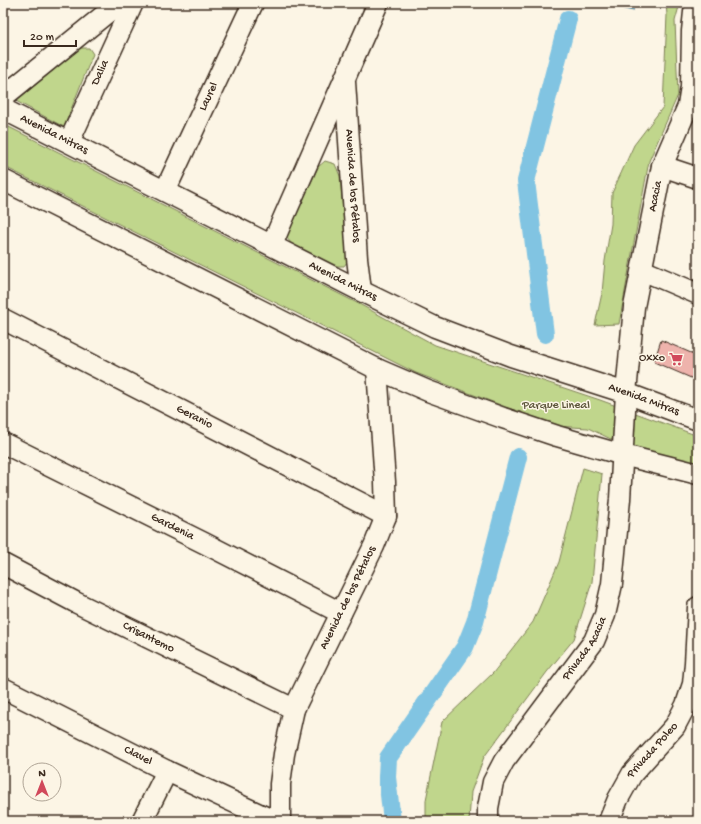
<svg xmlns="http://www.w3.org/2000/svg" width="701" height="824" font-family="'Gochi Hand',sans-serif">
	<style>
		.green { fill: #c0d68c; stroke: #7e8055 }
		.water { fill: url(#water-rules); stroke: #658694 }
		.lines { fill: none; stroke-linecap: round; stroke-linejoin: round }
		.canal { stroke: #81c4e2; stroke-width: 18 }
		.building { fill: #eeb3ac; stroke: #3b2a1e }
		.minor-casing { stroke: #3b2a1e; stroke-width: 23 }
		.minor { stroke: #fcf5e5; stroke-width: 20 }
		.labels { text-anchor: middle; dominant-baseline: central; stroke-width: 3; stroke-linejoin: round; paint-order: stroke }
		.street-label { font-size: 12px; fill: #3b2a1e; stroke: #fcf5e5 }
		.poi-label { font-size: 12px; fill: #3b2a1e; stroke: #fcf5e5; text-anchor: end }
		.park-label { font-size: 12px; fill: #5c553a; stroke: #fcf5e5 }
	</style>
	<defs>
		<pattern id="water-rules" width="6" height="5" patternUnits="userSpaceOnUse"><rect width="6" height="5" fill="#81c4e2"/><path d="M0 2.5h6" fill="none" stroke="#6b9fb7"/></pattern>
	</defs>
	<rect width="100%" height="100%" fill="#fcf5e5"/>
	<filter id="ink" filterUnits="userSpaceOnUse"><feTurbulence type="fractalNoise" baseFrequency=".025" numOctaves="2"/><feDisplacementMap in="SourceGraphic" scale="8" xChannelSelector="R" yChannelSelector="G"/><feConvolveMatrix kernelMatrix="1 2 1 2 8 2 1 2 1" color-interpolation-filters="sRGB"/></filter>
	<g filter="url(#ink)">
		<path class="green" d="M 666,3 L 680,3 L 675,21 L 678,95 L 649,161 L 619,324 L 595,325 L 602,293 L 605,261 L 611,224 L 612,193 L 634,145 L 663,107 L 667,15 Z
			M 80,48 L 89,48 L 93,54 L 64,127 L 16,101 Z
			M 3,124 L 359,304 L 435,345 L 600,400 L 698,436 L 698,467 L 640,453 L 588,428 L 556,426 L 416,373 L 3,166 Z
			M 325,161 L 335,164 L 340,176 L 347,262 L 344,266 L 337,266 L 291,243 L 286,237 L 318,167 Z
			M 583,468 L 602,474 L 592,582 L 574,639 L 547,672 L 484,757 L 471,792 L 469,821 L 426,821 L 426,800 L 442,722 L 493,673 L 533,622 L 559,562 Z"/>
		<path class="water" d="M 599,3 L 634,3 L 633,11 Z"/>
		<g class="lines">
			<path class="canal" d="M 545,334 L 526,181 L 568,19
				M 392,821 L 387,777 L 388,758 L 465,647 L 475,622 L 518,457"/>
		</g>
		<path class="building" d="M 661,340 L 698,356 L 698,381 L 654,362 Z"/>
		<g class="lines">
			<defs>
				<g id="minor">
					<path id="s1" d="M 345,82 L 357,258 L 361,291"/>
					<path d="M 3,97 L 119,3"/>
					<path id="s2" d="M 3,109 L 361,291 L 435,327 L 511,356 L 626,393 L 698,420"/>
					<path id="s3" d="M 69,142 L 133,3"/>
					<path d="M 662,166 L 698,178"/>
					<path d="M 3,180 L 377,369 L 428,391 L 503,418 L 557,436 L 623,455 L 698,474"/>
					<path id="s4" d="M 165,191 L 253,3"/>
					<path d="M 272,245 L 283,219 L 378,3"/>
					<path d="M 642,270 L 698,294"/>
					<path id="s5" d="M 3,319 L 386,516"/>
					<path id="s6" d="M 3,443 L 204,543 L 341,613"/>
					<path id="s7" d="M 3,564 L 75,602 L 294,709"/>
					<path id="s8" d="M 3,688 L 167,771 L 274,821"/>
					<path d="M 142,821 L 167,771"/>
					<path id="s9" d="M 280,821 L 280,784 L 284,754 L 294,709 L 374,546 L 386,516 L 385,482 L 377,369"/>
					<path id="s10" d="M 488,821 L 488,808 L 493,782 L 504,761 L 594,641 L 605,615 L 612,584 L 620,499 L 626,393 L 634,307 L 662,166 L 688,106 L 691,87 L 692,31 L 694,12 L 696,3"/>
					<path id="s11" d="M 609,821 L 618,799 L 632,774 L 675,726 L 686,705 L 693,684 L 695,663 L 698,607"/>
				</g>
			</defs>
			<use href="#minor" class="minor-casing"/>
			<use href="#minor" class="minor"/>
		</g>
	</g>
	<defs>
		<symbol id="supermarket-bare" viewBox="-9 -9 18 18"><path d="M-6-5.5h2.5l.6 2H6L4.5 2H-2.5L-4.4-4H-6ZM-1.5 3.2a1.3 1.3 0 1 0 .1 0ZM3 3.2a1.3 1.3 0 1 0 .1 0Z" fill="#d1495b" stroke="#fcf5e5" stroke-width="2.5" paint-order="stroke"/></symbol>
	</defs>
	<g fill-rule="evenodd">
		<use href="#supermarket-bare" x="666" y="349" width="20" height="20"/>
	</g>
	<g class="labels">
		<g class="street-label">
			<text stroke="none"><textPath href="#s3" startOffset="76">Dalia</textPath></text>
			<text stroke="none"><textPath href="#s4" startOffset="104">Laurel</textPath></text>
			<text stroke="none"><textPath href="#s2" startOffset="57">Avenida Mitras</textPath></text>
			<text stroke="none"><textPath href="#s1" startOffset="104">Avenida de los Pétalos</textPath></text>
			<text stroke="none"><textPath href="#s10" startOffset="664">Acacia</textPath></text>
			<text stroke="none"><textPath href="#s2" startOffset="381">Avenida Mitras</textPath></text>
			<text stroke="none"><textPath href="#s2" startOffset="705">Avenida Mitras</textPath></text>
			<text stroke="none"><textPath href="#s5" startOffset="215">Geranio</textPath></text>
			<text stroke="none"><textPath href="#s6" startOffset="189">Gardenia</textPath></text>
			<text stroke="none"><textPath href="#s9" startOffset="237">Avenida de los Pétalos</textPath></text>
			<text stroke="none"><textPath href="#s7" startOffset="163">Crisantemo</textPath></text>
			<text stroke="none"><textPath href="#s10" startOffset="202">Privada Acacia</textPath></text>
			<text stroke="none"><textPath href="#s11" startOffset="84">Privada Poleo</textPath></text>
			<text stroke="none"><textPath href="#s8" startOffset="151">Clavel</textPath></text>
		</g>
		<g class="poi-label">
			<text x="665" y="359">Oxxo</text>
		</g>
		<g class="park-label">
			<text x="556" y="406">Parque Lineal</text>
		</g>
	</g>
	<rect width="701" height="824" fill="none" stroke="#fcf5e5" stroke-width="16"/>
	<rect x="8" y="8" width="685" height="808" fill="none" stroke="#3b2a1e" stroke-width="1.5" filter="url(#ink)"/>
	<g transform="translate(42 782)"><circle r="19" fill="#fcf5e5" stroke="#afa495"/>
	<path d="M0-3L7 15L0 10L-7 15Z" fill="#d1495b"/>
	<text y="-6" font-size="11" font-weight="bold" text-anchor="middle" fill="#3b2a1e">N</text>
	</g>
	<path d="M24 40v6h52v-6" fill="none" stroke="#3b2a1e" stroke-width="2"/>
	<text x="30" y="40" font-size="12" fill="#3b2a1e" stroke="#fcf5e5" stroke-width="3" paint-order="stroke">20 m</text>
</svg>
